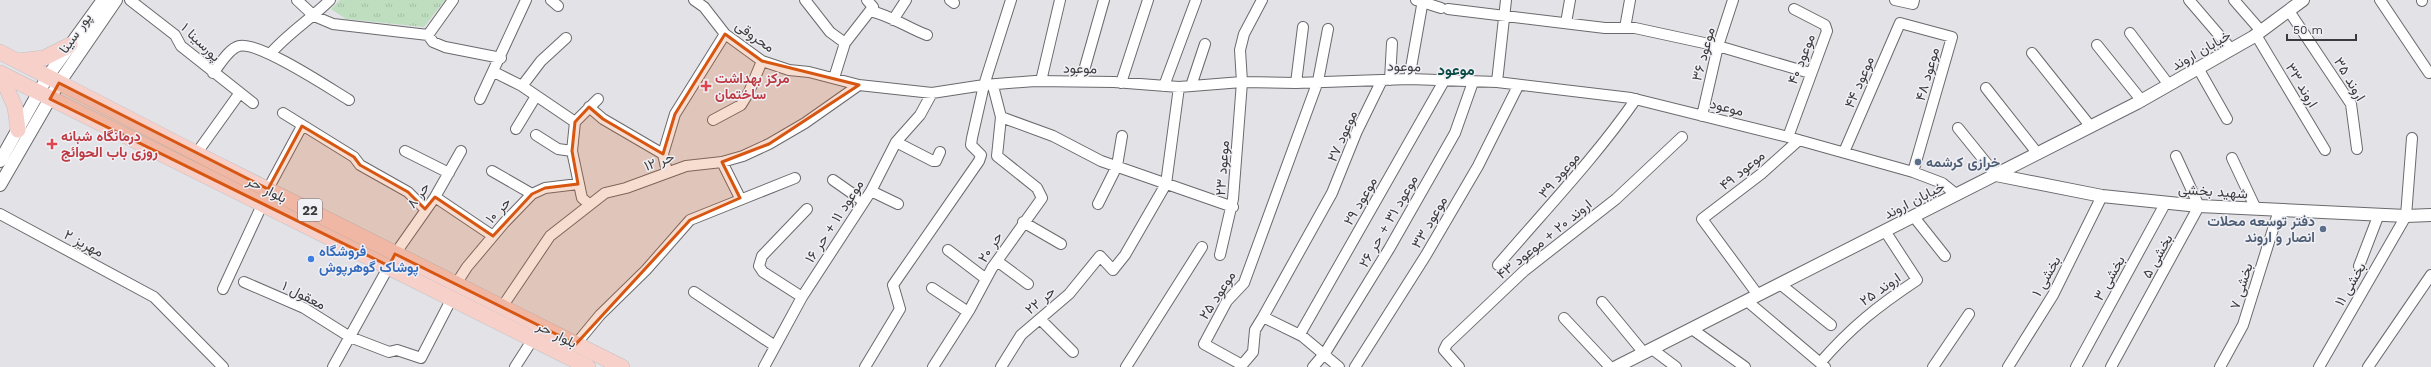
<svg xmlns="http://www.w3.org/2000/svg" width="2431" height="367" font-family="'Work Sans',Vazirmatn,sans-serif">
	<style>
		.park { fill: url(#park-tufts) }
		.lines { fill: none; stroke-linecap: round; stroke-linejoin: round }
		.minor-casing { stroke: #6a696d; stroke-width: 12 }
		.tertiary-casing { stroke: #6a696d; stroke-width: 14 }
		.primary-casing { stroke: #c0c0c1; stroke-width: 16 }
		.minor { stroke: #fff; stroke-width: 10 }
		.tertiary { stroke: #fff; stroke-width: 12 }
		.primary { stroke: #f7d0ca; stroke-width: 15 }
		.marked { fill: #d75611; fill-opacity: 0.2; stroke: #d75611; stroke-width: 3; stroke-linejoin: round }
		.health-dot { fill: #e0444e; stroke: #f0f0f5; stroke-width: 1.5 }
		.service-dot { fill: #5c6f8a; stroke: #f0f0f5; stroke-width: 1.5 }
		.shop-dot { fill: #3f7fe0; stroke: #f0f0f5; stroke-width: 1.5 }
		.labels { text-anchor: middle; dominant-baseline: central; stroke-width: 3; stroke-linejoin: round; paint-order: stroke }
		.shield { fill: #f0f0f5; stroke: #717174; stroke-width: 1 }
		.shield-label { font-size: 13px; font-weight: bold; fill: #3b3b3d }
		.street-label { font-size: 14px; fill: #3b3b3d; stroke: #f0f0f5 }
		.health-label { font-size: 14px; font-weight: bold; fill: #be3a42; stroke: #f0f0f5; text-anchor: start }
		.service-label { font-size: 14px; font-weight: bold; fill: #4e5e75; stroke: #f0f0f5; text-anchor: start }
		.shop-label { font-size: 14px; font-weight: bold; fill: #366cbe; stroke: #f0f0f5; text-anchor: start }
		.neighbourhood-label { font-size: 15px; font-weight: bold; fill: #0e4c49; stroke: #f0f0f5 }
	</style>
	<defs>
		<pattern id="park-tufts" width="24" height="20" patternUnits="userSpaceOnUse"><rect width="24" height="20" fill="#bfdebf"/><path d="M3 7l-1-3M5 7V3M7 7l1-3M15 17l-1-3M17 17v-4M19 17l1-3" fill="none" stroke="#a5bfa5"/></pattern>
	</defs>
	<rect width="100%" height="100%" fill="#e3e2e7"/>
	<path class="park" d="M 340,0 L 445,0 L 424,27 L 346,19 L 331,9 Z"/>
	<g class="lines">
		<defs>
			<path id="minor" d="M 130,0 L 175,35 L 181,46 L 253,103
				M 297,0 L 314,16 L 333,24 L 428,35 L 453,0
				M 551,0 L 558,6
				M 694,0 L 704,7 L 725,34 L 762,61 L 789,70 L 809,72 L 859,85 L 932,93 L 984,85 L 1035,81 L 1114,82 L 1179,87 L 1242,82 L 1296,83 L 1409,79 L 1497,82 L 1631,98 L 1788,137 L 1913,172 L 1942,183 L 1957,195
				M 805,0 L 830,32 L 845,43
				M 950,0 L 954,3
				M 1416,0 L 1441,8
				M 1895,0 L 1913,4 L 1914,0
				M 2189,0 L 2231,49
				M 2234,0 L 2261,31
				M 2380,0 L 2429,73
				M 2422,0 L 2422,1
				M 1448,9 L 1605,28 L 1635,28 L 1718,46 L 1810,73
				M 870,11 C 890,15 908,28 927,35
				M 2289,11 L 2351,104 L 2357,149
				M 893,20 L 906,0
				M 1566,23 L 1570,0
				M 1625,28 L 1630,0
				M 1328,29 L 1318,81 L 1244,283 L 1227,301 L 1204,344 L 1242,365 L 1253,352 L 1255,330 L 1263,317 L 1302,336 L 1339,367
				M 2130,33 L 2169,85
				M 428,35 L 433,42 L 445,47 L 501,58
				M 2256,35 L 2325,150
				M 2097,45 L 2142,101
				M 2032,53 L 2091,127
				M 270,54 C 288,33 311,19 330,0
				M 2198,68 L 2227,119
				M 494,72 L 522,86 L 575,122
				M 213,73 C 220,65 228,49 239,46 C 259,41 329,88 349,100
				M 834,78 L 845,43 L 873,7 L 867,0
				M 1409,79 L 1423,0
				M 1390,80 L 1392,43
				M 1041,81 L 1060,0
				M 1081,81 L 1104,0
				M 1497,82 L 1506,0
				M 1121,83 L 1148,0
				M 1296,83 L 1303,27
				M 522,86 L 541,61 L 566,38
				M 1164,86 L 1196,0
				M 1191,86 L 1205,44
				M 1986,88 L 2038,154
				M 480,99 L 526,0
				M 589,107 L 603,119 L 663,154
				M 283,113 L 354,157 L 360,165 L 408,192 L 425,209
				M 1702,116 L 1718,46 L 1733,0
				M 1001,117 L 1053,136 L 1101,161 L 1233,207
				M 713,120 L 741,105 L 749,92 L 762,61
				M 1958,128 L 1996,175
				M 516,129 L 536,96
				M 536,135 L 558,149 L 572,151
				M 1788,137 L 1827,31 L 1825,25 L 1794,9
				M 896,142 L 933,161 L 936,161 L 940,152
				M 201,147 L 239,94
				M 405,151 L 449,173
				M 1844,152 L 1900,23 L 1952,37 L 1913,172
				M 2232,158 L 2256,209
				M 722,162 L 740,198
				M 492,171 L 532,194
				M 667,172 L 663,154 L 675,114 L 725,34
				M 833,180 L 863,201
				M 268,189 L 302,126
				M 871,191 L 898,204
				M 435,197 L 493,236
				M 589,204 L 582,198 L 572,151 L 575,122 L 598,99
				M 1098,204 L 1117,166 L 1122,136
				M 0,214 L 154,297 L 223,367
				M 1914,217 L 1945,256
				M 1023,222 L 1061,244
				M 948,250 L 986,279
				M 395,254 L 435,197 L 461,151
				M 1220,255 L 1233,199 L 1242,82 L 1240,50 L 1244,34 L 1262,0
				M 997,261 L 1028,284
				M 1498,265 C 1545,210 1595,158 1636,99
				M 2359,266 L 2379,214
				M 244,282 L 304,308 L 350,337 L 389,352 L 397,350 L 421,358 L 452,298
				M 456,284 L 467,267 L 504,223 L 532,194 L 545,188 L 578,184
				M 1780,284 L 1831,325
				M 932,288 L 968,312
				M 223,289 L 262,205
				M 694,292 L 775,346
				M 1758,295 L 1702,219 L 1761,174 L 1799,140
				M 802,297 L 763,272 L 759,266 L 762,256 L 807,209
				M 1747,301 L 1825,367
				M 1602,302 L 1644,353
				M 502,307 L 550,236 L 605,193 L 626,188 L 686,166 L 722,162 L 743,156 L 769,144 L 805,123 L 859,85
				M 1263,317 L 1332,193 L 1357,131 L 1382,80
				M 1564,318 L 1610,367
				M 1040,319 L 1073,352
				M 1692,329 L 1745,367
				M 1300,334 L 1444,81
				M 576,344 L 600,315 L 646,270 L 690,220 L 795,178
				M 1652,349 L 1676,367
				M 1820,363 C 1851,327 1878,306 1917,280 L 1885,231
				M 333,367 L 389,266
				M 515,367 L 533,339
				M 764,367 L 802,297 L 871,191 L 896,142 L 920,115 L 932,93
				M 865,367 L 900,309 L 893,285 L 979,161 L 981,155 L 971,145 L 972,138 L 984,85 L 1011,0
				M 933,367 L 970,309 L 992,268 L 1042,198 L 1037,188 L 997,156 L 1001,117 L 993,86
				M 1001,367 L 1021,335 L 1069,294 L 1100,256 L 1113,270 L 1125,255 L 1166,184 L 1179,87
				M 1126,367 L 1202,247
				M 1313,367 L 1325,353 L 1389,249 L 1455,133 L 1473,82
				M 1355,367 L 1426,255 L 1478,166 L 1518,86
				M 1459,367 L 1444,350 L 1447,344 L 1524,271 L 1616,199 L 1682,137
				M 1933,367 L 1969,314
				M 2008,367 L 2053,295 L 2102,196
				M 2076,367 L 2166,202
				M 2111,367 L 2199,206 L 2176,156
				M 2220,367 L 2243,325 L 2279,210
				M 2319,367 L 2406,216 L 2412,138
				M 2368,367 L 2431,275"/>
			<path id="tertiary" d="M 0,161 L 48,76 L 103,0
				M 1996,175 L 2102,196 L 2199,206 L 2406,216 L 2431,215
				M 0,185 L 59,83 L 116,0
				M 1616,367 L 2137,103 L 2253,37 L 2303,0"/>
			<path id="primary" d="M 0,52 L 217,164 L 622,367
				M 18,61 L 44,58 L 70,45
				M 0,73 L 588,367
				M 0,73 L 15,107 L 18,130"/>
		</defs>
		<use href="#minor" class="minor-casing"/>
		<use href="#tertiary" class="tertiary-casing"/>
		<use href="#primary" class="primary-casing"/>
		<use href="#minor" class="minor"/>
		<use href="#tertiary" class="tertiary"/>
		<use href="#primary" class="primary"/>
	</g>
	<path class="marked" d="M 725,34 L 762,61 L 859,85 L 769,144 L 722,162 L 740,198 L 690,220 L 576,344 L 395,254 L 389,266 L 50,99 L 59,83 L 268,189 L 302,126 L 354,157 L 360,165 L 408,192 L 425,209 L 435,197 L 493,236 L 532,194 L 545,188 L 578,184 L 572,151 L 575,122 L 589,107 L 603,119 L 663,154 L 675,114 Z"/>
	<g class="health-dot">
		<path d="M704 80h4v4h4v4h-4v4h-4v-4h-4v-4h4z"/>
		<path d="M50 138h4v4h4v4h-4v4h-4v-4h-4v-4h4z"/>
	</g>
	<g class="service-dot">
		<circle cx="1918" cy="162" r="4"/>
		<circle cx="2323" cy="229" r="4"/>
	</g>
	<circle class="shop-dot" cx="311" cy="259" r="4"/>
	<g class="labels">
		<rect class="shield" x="298" y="199" width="24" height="22" rx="3"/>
		<g class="shield-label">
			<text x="310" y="210">22</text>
		</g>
		<g class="street-label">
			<text transform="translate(75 33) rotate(-55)">پور سینا</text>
			<text transform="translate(755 36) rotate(35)">محروقی</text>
			<text transform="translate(201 42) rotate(44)">پورسینا ۱</text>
			<text transform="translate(2201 50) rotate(-30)">خیابان اروند</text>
			<text transform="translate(1703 54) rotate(-75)">موعود ۳۶</text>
			<text transform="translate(1801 59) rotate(-69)">موعود ۴۰</text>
			<text transform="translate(1404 66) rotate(1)">موعود</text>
			<text transform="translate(1080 68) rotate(1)">موعود</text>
			<text transform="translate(1927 74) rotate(-74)">موعود ۴۸</text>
			<text transform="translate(2350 79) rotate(59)">اروند ۳۵</text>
			<text transform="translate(1859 82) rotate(-67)">موعود ۴۴</text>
			<text transform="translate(2302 85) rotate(59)">اروند ۳۳</text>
			<text transform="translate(1727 107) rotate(14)">موعود</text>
			<text transform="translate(1342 136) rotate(-66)">موعود ۲۷</text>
			<text transform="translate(659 161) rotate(-20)">حر ۱۲</text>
			<text transform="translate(1222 168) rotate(-86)">موعود ۲۳</text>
			<text transform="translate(1742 170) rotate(-39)">موعود ۴۹</text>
			<text transform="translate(1559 175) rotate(-49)">موعود ۳۹</text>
			<text transform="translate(267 189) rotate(27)">بلوار حر</text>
			<text transform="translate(2213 191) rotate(4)">شهید بخشی</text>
			<text transform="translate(418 195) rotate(-54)">حر ۸</text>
			<text transform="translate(1914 200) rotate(-27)">خیابان اروند</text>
			<text transform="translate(1360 201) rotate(-60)">موعود ۲۹</text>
			<text transform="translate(498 210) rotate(-47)">حر ۱۰</text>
			<text transform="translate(834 221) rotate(-57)">موعود ۱۱ + حر ۱۶</text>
			<text transform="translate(1388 221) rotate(-60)">موعود ۳۱ + حر ۲۶</text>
			<text transform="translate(1429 222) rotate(-60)">موعود ۳۳</text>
			<text transform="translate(1544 239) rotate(-39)">اروند ۲۰ + موعود ۴۳</text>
			<text transform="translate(84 243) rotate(28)">مهریز ۲</text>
			<text transform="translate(990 247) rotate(-57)">حر ۲۰</text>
			<text transform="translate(2157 256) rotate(-61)">بخشی ۵</text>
			<text transform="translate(2046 276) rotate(-61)">بخشی ۱</text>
			<text transform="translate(2109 278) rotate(-61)">بخشی ۳</text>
			<text transform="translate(2350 284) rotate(-60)">بخشی ۱۱</text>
			<text transform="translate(2241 286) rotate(-73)">بخشی ۷</text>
			<text transform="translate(1880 289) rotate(-35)">اروند ۲۵</text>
			<text transform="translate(304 295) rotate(27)">معقول ۱</text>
			<text transform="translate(1217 295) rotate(-57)">موعود ۲۵</text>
			<text transform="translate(1040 300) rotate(-41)">حر ۲۲</text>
			<text transform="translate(557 334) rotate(27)">بلوار حر</text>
		</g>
		<g class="health-label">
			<text x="715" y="78">مرکز بهداشت<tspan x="715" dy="16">ساختمان</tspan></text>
			<text x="61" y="136">درمانگاه شبانه<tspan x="61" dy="16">روزی باب الحوائج</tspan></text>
		</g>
		<g class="service-label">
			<text x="1926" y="162">خرازی کرشمه</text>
			<text x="2315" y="221" text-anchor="end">دفتر توسعه محلات<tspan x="2315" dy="16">انصار و اروند</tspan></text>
		</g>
		<g class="shop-label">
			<text x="319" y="251">فروشگاه<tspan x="319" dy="16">پوشاک گوهرپوش</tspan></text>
		</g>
		<g class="neighbourhood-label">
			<text x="1456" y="70">موعود</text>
		</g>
	</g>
	<path d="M2287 34v6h69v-6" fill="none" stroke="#3b3b3d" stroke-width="2"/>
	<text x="2293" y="34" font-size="12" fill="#3b3b3d" stroke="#f0f0f5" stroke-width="3" paint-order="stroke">50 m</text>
</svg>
